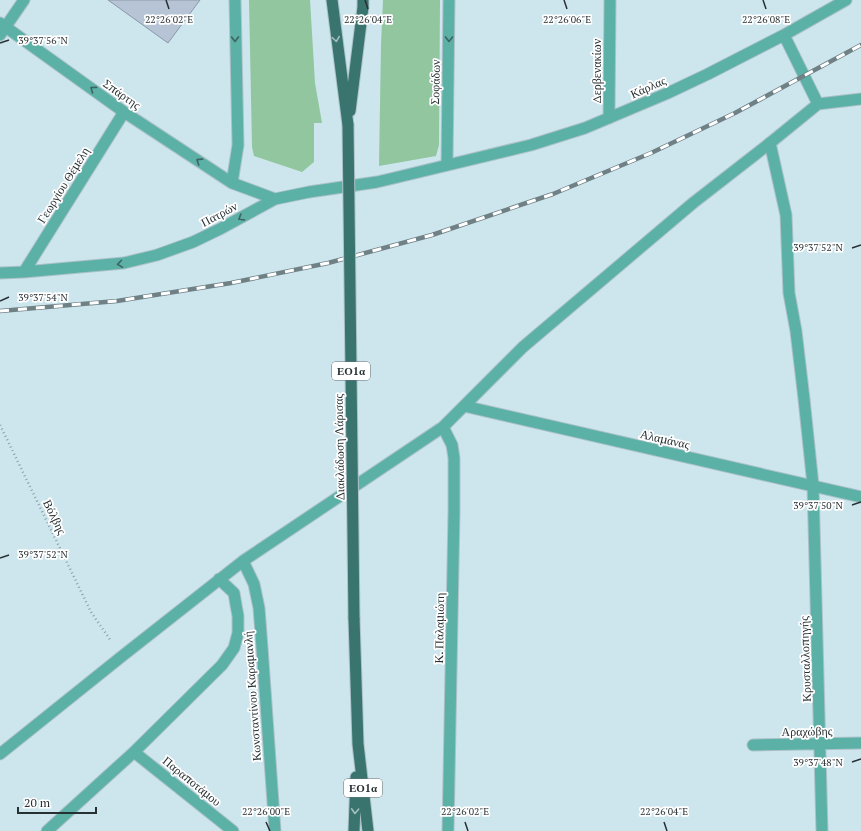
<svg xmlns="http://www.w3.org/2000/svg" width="861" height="831" font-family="'PT Serif',serif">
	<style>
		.green { fill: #91c69f }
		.building { fill: #b6c4d5; stroke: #8a98a8 }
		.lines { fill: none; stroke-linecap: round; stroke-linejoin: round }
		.service-casing { stroke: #acc2c9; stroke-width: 13 }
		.minor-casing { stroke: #acc2c9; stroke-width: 13 }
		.primary-casing { stroke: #acc2c9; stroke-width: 13 }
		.path { stroke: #8c9fa5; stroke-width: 2.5; stroke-dasharray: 1 3; stroke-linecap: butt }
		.service { stroke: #5cb1a7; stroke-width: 11 }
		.minor { stroke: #5cb1a7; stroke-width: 11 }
		.primary { stroke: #39756e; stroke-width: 11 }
		.rail-casing { stroke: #708186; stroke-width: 4.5 }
		.rail { stroke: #fff; stroke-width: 3; stroke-dasharray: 9; stroke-linecap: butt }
		.primary-bridge-casing { stroke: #acc2c9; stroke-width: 13; stroke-linecap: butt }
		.primary-bridge { stroke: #39756e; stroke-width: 11 }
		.oneway { stroke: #3c6461 }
		.oneway2 { stroke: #a6c1be }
		.ticks { fill: none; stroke: #273033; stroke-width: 1.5 }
		.labels { text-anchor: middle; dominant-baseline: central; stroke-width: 3.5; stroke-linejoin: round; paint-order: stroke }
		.shield { fill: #fff; stroke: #686e70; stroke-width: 1 }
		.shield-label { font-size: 11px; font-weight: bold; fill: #273033 }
		.street-label { font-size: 12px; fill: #273033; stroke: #fff }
		.ticks-label { font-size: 10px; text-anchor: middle; fill: #273033; stroke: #fff; stroke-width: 3.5; stroke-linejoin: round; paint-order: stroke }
	</style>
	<rect width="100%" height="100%" fill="#cde6ee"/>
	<path class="green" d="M 249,0 L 310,0 L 315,83 L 322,123 L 314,123 L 314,162 L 302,172 L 254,156 L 252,147 Z
		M 383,0 L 440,0 L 439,145 L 436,156 L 379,166 L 381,44 Z"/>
	<path class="building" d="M 108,0 L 200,0 L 168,43 Z"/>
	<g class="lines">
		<defs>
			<path id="service" d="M 770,143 L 786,215 L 789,293 L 796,331 L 804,399 L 813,485"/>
			<path id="minor" d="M 0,23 L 124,112 L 232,183 L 275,199
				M 0,35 L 24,0
				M 818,104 L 861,99
				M 609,118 L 610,0
				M 447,165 L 449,0
				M 232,183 L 238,145 L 235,0
				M 24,272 L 124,112
				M 0,273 L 24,272 L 124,263 L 157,255 L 193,242 L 220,229 L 275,199 L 309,192 L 377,182 L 394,178 L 531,145 L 585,128 L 668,93 L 708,74 L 784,35 L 846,0
				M 464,406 L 861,497
				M 443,427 L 452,445 L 454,458 L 454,512 L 448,831
				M 813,485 L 822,831
				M 243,561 L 254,584 L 259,608 L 262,647 L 275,831
				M 753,745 L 861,743
				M 134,752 L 233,831
				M 0,754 L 121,657 L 243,561 L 443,427 L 523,347 L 693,203 L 770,143 L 818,104 L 784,35
				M 47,831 L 134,752 L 222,665 L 234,648 L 238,633 L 238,616 L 236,605 L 234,593 L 219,579"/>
			<path id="primary" d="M 332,0 L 348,125
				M 350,111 L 363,7 L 363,0
				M 354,618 L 358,744 L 368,831
				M 354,831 L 356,777"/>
		</defs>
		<use href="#service" class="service-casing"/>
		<use href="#minor" class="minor-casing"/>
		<use href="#primary" class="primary-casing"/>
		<path class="path" d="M 0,425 L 91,612 L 111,641"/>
		<use href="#service" class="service"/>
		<use href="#minor" class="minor"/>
		<use href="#primary" class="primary"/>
		<defs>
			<path id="rail" d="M 0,311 L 117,301 L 231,283 L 328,263 L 432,235 L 553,194 L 651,153 L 735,113 L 861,45"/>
		</defs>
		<use href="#rail" class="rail-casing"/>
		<use href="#rail" class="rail"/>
		<defs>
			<path id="primary-bridge" d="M 348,125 L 354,618"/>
		</defs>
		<use href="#primary-bridge" class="primary-bridge-casing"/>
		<use href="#primary-bridge" class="primary-bridge"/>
	</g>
	<defs><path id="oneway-chevron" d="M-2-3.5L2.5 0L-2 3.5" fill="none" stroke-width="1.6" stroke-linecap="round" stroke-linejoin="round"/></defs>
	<g class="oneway">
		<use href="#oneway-chevron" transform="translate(235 39) rotate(89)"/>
		<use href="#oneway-chevron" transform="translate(449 39) rotate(91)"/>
		<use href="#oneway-chevron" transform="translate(93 89) rotate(-144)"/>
		<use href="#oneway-chevron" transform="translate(199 161) rotate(-147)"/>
		<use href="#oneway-chevron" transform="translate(241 218) rotate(149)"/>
		<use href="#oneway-chevron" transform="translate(120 264) rotate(172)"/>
	</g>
	<g class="oneway2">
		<use href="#oneway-chevron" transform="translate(336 39) rotate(82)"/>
		<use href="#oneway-chevron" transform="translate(355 811) rotate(93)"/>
	</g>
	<path class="ticks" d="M 166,0 L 169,9M 365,0 L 368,9M 564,0 L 567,9M 763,0 L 766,9M 0,43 L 9,40M 852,248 L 861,245M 0,301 L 9,297M 852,505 L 861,502M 0,558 L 9,555M 852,762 L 861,759M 266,822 L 270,831M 465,822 L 468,831M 664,822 L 667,831"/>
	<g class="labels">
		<g class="shield">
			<rect x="332" y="362" width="38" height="18" rx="3"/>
			<rect x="344" y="779" width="38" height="18" rx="3"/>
		</g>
		<g class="shield-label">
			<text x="351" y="371">ΕΟ1α</text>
			<text x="363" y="788">ΕΟ1α</text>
		</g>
		<g class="street-label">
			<text transform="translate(596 71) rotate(-90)">Δερβενακίων</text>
			<text transform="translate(435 82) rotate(-89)">Σοφάδων</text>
			<text transform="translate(648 87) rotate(-24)">Κάρλας</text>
			<text transform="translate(122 94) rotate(35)">Σπάρτης</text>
			<text transform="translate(63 185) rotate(-58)">Γεωργίου Θέμελη</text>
			<text transform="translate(219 214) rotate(-28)">Πατρών</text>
			<text transform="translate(665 439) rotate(13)">Αλαμάνας</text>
			<text transform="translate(339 447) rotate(-91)">Διακλάδωση Λάρισας</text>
			<text transform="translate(55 517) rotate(64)">Βόλβης</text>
			<text transform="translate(439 628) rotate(-89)">Κ. Παλαμιώτη</text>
			<text transform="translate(805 659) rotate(-92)">Κρυσταλλοπηγής</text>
			<text transform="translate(252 696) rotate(-94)">Κωνσταντίνου Καραμανλή</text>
			<text transform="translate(807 731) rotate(-1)">Αραχώβης</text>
			<text transform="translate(192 781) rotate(39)">Παραποτάμου</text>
		</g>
	</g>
	<g class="ticks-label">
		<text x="169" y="23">22°26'02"E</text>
		<text x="368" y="23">22°26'04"E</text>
		<text x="567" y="23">22°26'06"E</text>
		<text x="766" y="23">22°26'08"E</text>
		<text x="43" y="44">39°37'56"N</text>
		<text x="818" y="251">39°37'52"N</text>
		<text x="43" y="301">39°37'54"N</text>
		<text x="818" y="509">39°37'50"N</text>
		<text x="43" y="558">39°37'52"N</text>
		<text x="818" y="766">39°37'48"N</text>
		<text x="266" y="815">22°26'00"E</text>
		<text x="465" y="815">22°26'02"E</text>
		<text x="664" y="815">22°26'04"E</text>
	</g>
	<path d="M18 807v6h78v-6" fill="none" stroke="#273033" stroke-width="2"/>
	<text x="24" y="807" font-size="12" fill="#273033" stroke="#ffffff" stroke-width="3" paint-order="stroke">20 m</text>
</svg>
